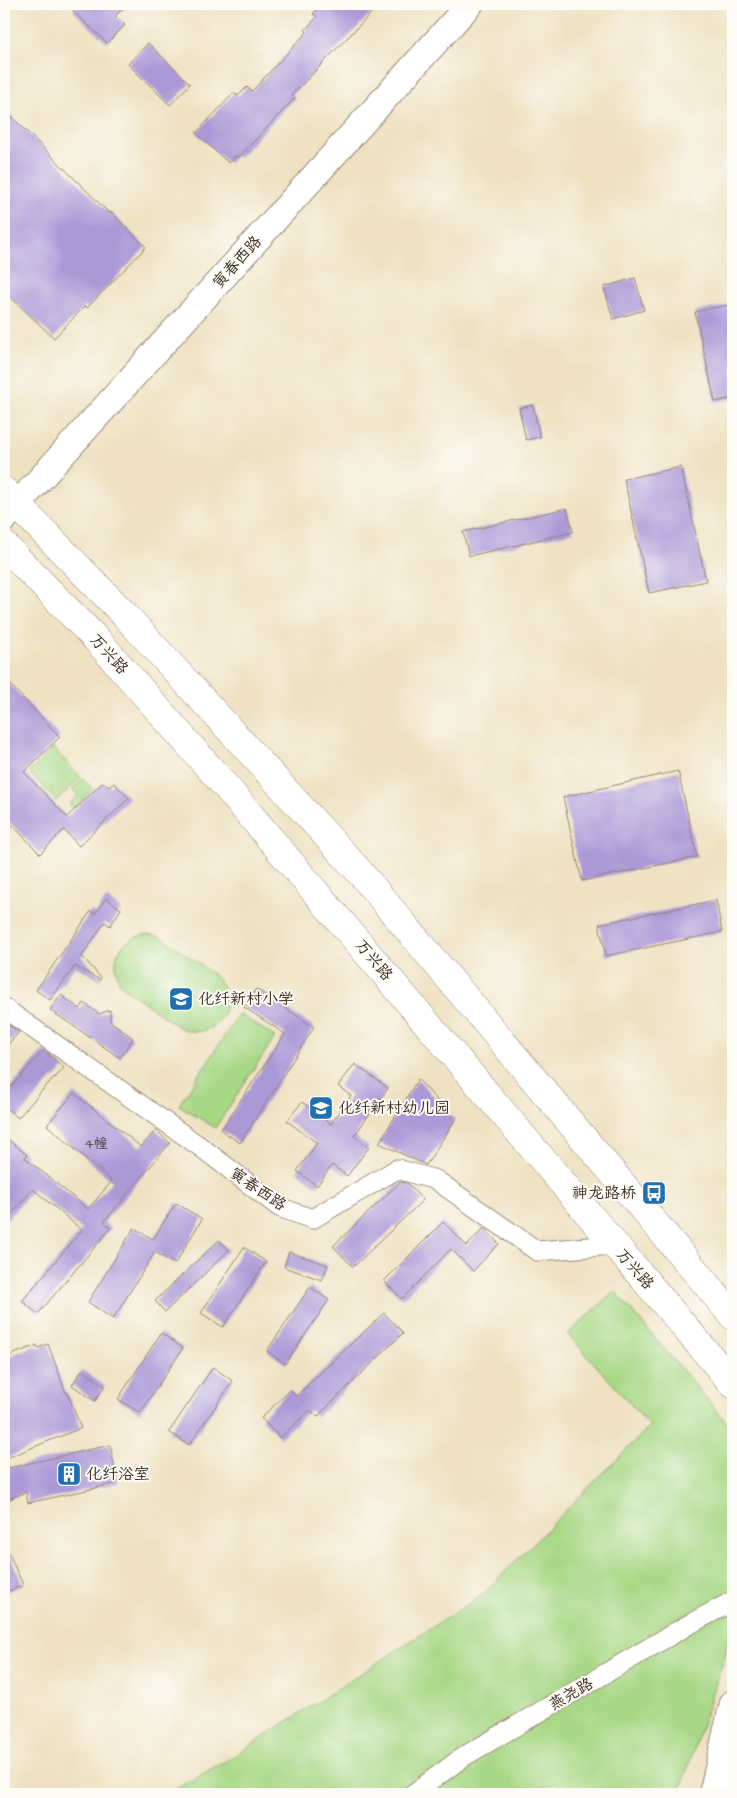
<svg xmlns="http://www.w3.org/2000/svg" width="737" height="1798" font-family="'Architects Daughter','LXGW WenKai TC',sans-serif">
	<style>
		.green { fill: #a8d886; stroke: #728152 }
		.building { fill: #ab99d7 }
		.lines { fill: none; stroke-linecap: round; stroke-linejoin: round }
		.street-casing { stroke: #958670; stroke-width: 21 }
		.secondary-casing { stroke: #958670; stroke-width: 28 }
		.primary-casing { stroke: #958670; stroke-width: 29 }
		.street { stroke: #fff; stroke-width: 19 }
		.secondary { stroke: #fff; stroke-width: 26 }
		.primary { stroke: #fff; stroke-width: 28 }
		.labels { text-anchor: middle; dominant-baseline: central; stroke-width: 4; stroke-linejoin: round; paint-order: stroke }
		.number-label { font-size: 14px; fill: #57464c }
		.street-label { font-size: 16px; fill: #3b2a1e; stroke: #fdfcf7 }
		.poi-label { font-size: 16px; fill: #3b2a1e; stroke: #fdfcf7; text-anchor: start }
	</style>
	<rect width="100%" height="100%" fill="#fdfcf7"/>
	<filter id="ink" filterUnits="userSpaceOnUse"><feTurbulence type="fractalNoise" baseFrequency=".02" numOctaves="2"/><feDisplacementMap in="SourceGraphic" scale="10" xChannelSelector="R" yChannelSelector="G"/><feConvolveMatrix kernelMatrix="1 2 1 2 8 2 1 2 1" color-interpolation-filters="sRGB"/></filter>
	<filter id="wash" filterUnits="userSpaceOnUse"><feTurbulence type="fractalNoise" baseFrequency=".0096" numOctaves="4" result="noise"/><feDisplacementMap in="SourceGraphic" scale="20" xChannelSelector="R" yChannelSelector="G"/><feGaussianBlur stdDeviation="1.12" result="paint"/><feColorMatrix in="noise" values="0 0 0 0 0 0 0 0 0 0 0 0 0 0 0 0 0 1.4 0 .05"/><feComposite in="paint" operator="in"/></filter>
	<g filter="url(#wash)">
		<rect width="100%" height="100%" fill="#efe2c2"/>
		<path class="green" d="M 53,748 L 81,777 L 56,801 L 29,772 Z
			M 83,779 L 93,789 L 74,808 L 69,804 L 78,795 L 72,789 Z
			M 149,934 L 158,936 L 166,940 L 214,975 C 243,1004 215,1045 178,1027 L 122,986 C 107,961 119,937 149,934 Z
			M 239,1014 L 275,1037 L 215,1128 L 179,1105 Z
			M 615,1291 L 733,1430 L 733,1623 L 723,1662 L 679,1794 L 568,1794 L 557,1784 L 503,1794 L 166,1794 L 231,1758 L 482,1595 L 650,1426 L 568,1334 Z"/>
		<g id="blocks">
			<path class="building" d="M 80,4 L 128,4 L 115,16 L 125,25 L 107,43 L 73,11 Z
				M 323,4 L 380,4 L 292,95 L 295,98 L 238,158 L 236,156 L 229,163 L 226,160 L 225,160 L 196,133 L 234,93 L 238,96 L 247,87 L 252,91 L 307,32 L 305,30 L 317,17 L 313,14 Z
				M 148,43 L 190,84 L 170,105 L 128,64 Z
				M 4,109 L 109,213 L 111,212 L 146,247 L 87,308 L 85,306 L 54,338 L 4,291 Z
				M 635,278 L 644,310 L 613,319 L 604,287 Z
				M 733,304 L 733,398 L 715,402 L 695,312 Z
				M 533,405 L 540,437 L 526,440 L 519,408 Z
				M 681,467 L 706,581 L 649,593 L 624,479 Z
				M 567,508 L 573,532 L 469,556 L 463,532 Z
				M 4,678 L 60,737 L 24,772 L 67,817 L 103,782 L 109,787 L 114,783 L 129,798 L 79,846 L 64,830 L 40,854 L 4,816 Z
				M 678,771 L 697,857 L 582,881 L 563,797 Z
				M 106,898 L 121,909 L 110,926 L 105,922 L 82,956 L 101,978 L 100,980 L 75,966 L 50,1000 L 36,990 L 91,911 L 95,914 Z
				M 716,900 L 722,932 L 606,956 L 599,924 Z
				M 256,989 L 314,1027 L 240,1143 L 221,1130 L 285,1034 L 244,1007 Z
				M 61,995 L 80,1009 L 84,1003 L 99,1014 L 110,1010 L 110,1021 L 133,1038 L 120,1058 L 50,1010 Z
				M 4,1022 L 19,1032 L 4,1049 Z
				M 44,1050 L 64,1068 L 55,1078 L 54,1077 L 18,1118 L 4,1106 L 4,1095 Z
				M 355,1064 L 388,1088 L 354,1136 L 369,1147 L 347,1176 L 332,1165 L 317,1186 L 297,1171 L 317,1143 L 287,1121 L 302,1102 L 331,1124 L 351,1096 L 338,1086 Z
				M 418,1079 L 455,1120 L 426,1165 L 379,1143 Z
				M 74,1093 L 141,1147 L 156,1130 L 170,1143 L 104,1222 L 111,1228 L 38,1314 L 22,1301 L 82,1230 L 33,1189 L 4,1223 L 4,1136 L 27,1155 L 25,1158 L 88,1209 L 112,1181 L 47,1125 Z
				M 400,1182 L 407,1183 L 423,1200 L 353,1267 L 333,1246 Z
				M 176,1203 L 202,1219 L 175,1264 L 155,1252 L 113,1319 L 88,1302 L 134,1228 L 153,1239 Z
				M 443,1222 L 467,1246 L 484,1228 L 499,1244 L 473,1271 L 451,1249 L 402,1299 L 384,1281 Z
				M 219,1240 L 229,1250 L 165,1312 L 155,1301 Z
				M 244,1247 L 266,1262 L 223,1327 L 201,1313 Z
				M 289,1252 L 328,1265 L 322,1280 L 284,1267 Z
				M 310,1287 L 329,1300 L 285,1364 L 267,1351 Z
				M 384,1313 L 403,1333 L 317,1417 L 310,1410 L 280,1438 L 261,1418 L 290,1390 L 296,1396 Z
				M 161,1333 L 183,1348 L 140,1413 L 118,1399 Z
				M 48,1344 L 66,1393 L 67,1392 L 81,1428 L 4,1459 L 4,1424 L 11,1421 L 4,1402 L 4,1358 L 37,1345 L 38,1348 Z
				M 213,1367 L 233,1381 L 189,1445 L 169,1432 Z
				M 82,1370 L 105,1386 L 95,1401 L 72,1385 Z
				M 110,1445 L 118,1483 L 28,1503 L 26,1492 L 4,1501 L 4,1469 Z
				M 4,1543 L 23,1585 L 4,1593 Z"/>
		</g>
	</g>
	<g filter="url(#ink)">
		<use href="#blocks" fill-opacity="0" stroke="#958670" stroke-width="1"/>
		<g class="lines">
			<defs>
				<path id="street" d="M 4,1008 L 202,1148 L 279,1207 L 312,1219 L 397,1169 L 436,1180 L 537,1251 L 615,1245
					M 413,1794 L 463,1757 L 688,1625 L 733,1601"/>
				<path id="secondary" d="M 4,519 L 470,4
					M 712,1794 L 733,1703"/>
				<path id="primary" d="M 4,491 L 125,615 L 357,869 L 733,1316
					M 4,545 L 97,640 L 228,789 L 733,1384"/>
			</defs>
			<use href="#street" class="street-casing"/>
			<use href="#secondary" class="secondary-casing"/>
			<use href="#primary" class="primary-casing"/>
			<use href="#street" class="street"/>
			<use href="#secondary" class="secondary"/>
			<use href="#primary" class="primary"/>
		</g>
	</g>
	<defs>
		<symbol id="school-square" viewBox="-11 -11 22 22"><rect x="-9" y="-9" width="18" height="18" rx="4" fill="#1f6fb2" stroke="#fdfcf7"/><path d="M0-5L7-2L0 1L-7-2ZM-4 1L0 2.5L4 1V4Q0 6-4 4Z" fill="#fff"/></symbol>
		<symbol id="bus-square" viewBox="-11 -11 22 22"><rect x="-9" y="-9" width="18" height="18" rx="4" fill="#1f6fb2" stroke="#fdfcf7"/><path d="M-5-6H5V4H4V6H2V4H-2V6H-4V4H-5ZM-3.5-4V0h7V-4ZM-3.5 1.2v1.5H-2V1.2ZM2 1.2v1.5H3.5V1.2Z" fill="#fff"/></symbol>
		<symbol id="building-square" viewBox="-11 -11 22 22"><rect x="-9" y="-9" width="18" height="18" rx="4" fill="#1f6fb2" stroke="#fdfcf7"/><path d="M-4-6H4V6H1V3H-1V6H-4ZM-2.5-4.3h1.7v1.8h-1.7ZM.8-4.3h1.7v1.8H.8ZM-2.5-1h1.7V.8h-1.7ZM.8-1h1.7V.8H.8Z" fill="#fff"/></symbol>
	</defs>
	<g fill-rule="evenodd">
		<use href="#school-square" x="167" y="985" width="28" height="28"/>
		<use href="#school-square" x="307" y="1094" width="28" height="28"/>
		<use href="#bus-square" x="640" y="1179" width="28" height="28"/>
		<use href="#building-square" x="55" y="1460" width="28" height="28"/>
	</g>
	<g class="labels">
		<g class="number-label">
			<text x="96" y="1144">4幢</text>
		</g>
		<g class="street-label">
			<text transform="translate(237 262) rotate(-48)">寅春西路</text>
			<text transform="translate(109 654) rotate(48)">万兴路</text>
			<text transform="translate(374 960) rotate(50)">万兴路</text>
			<text transform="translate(258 1189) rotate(34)">寅春西路</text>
			<text transform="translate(635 1269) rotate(49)">万兴路</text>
			<text transform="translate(571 1694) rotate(-30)">燕尧路</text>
		</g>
		<g class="poi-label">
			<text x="198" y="999">化纤新村小学</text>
			<text x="338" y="1108">化纤新村幼儿园</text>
			<text x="636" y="1193" text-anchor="end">神龙路桥</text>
			<text x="86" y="1474">化纤浴室</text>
		</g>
	</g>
	<rect width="737" height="1798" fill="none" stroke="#fdfcf7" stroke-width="20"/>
</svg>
